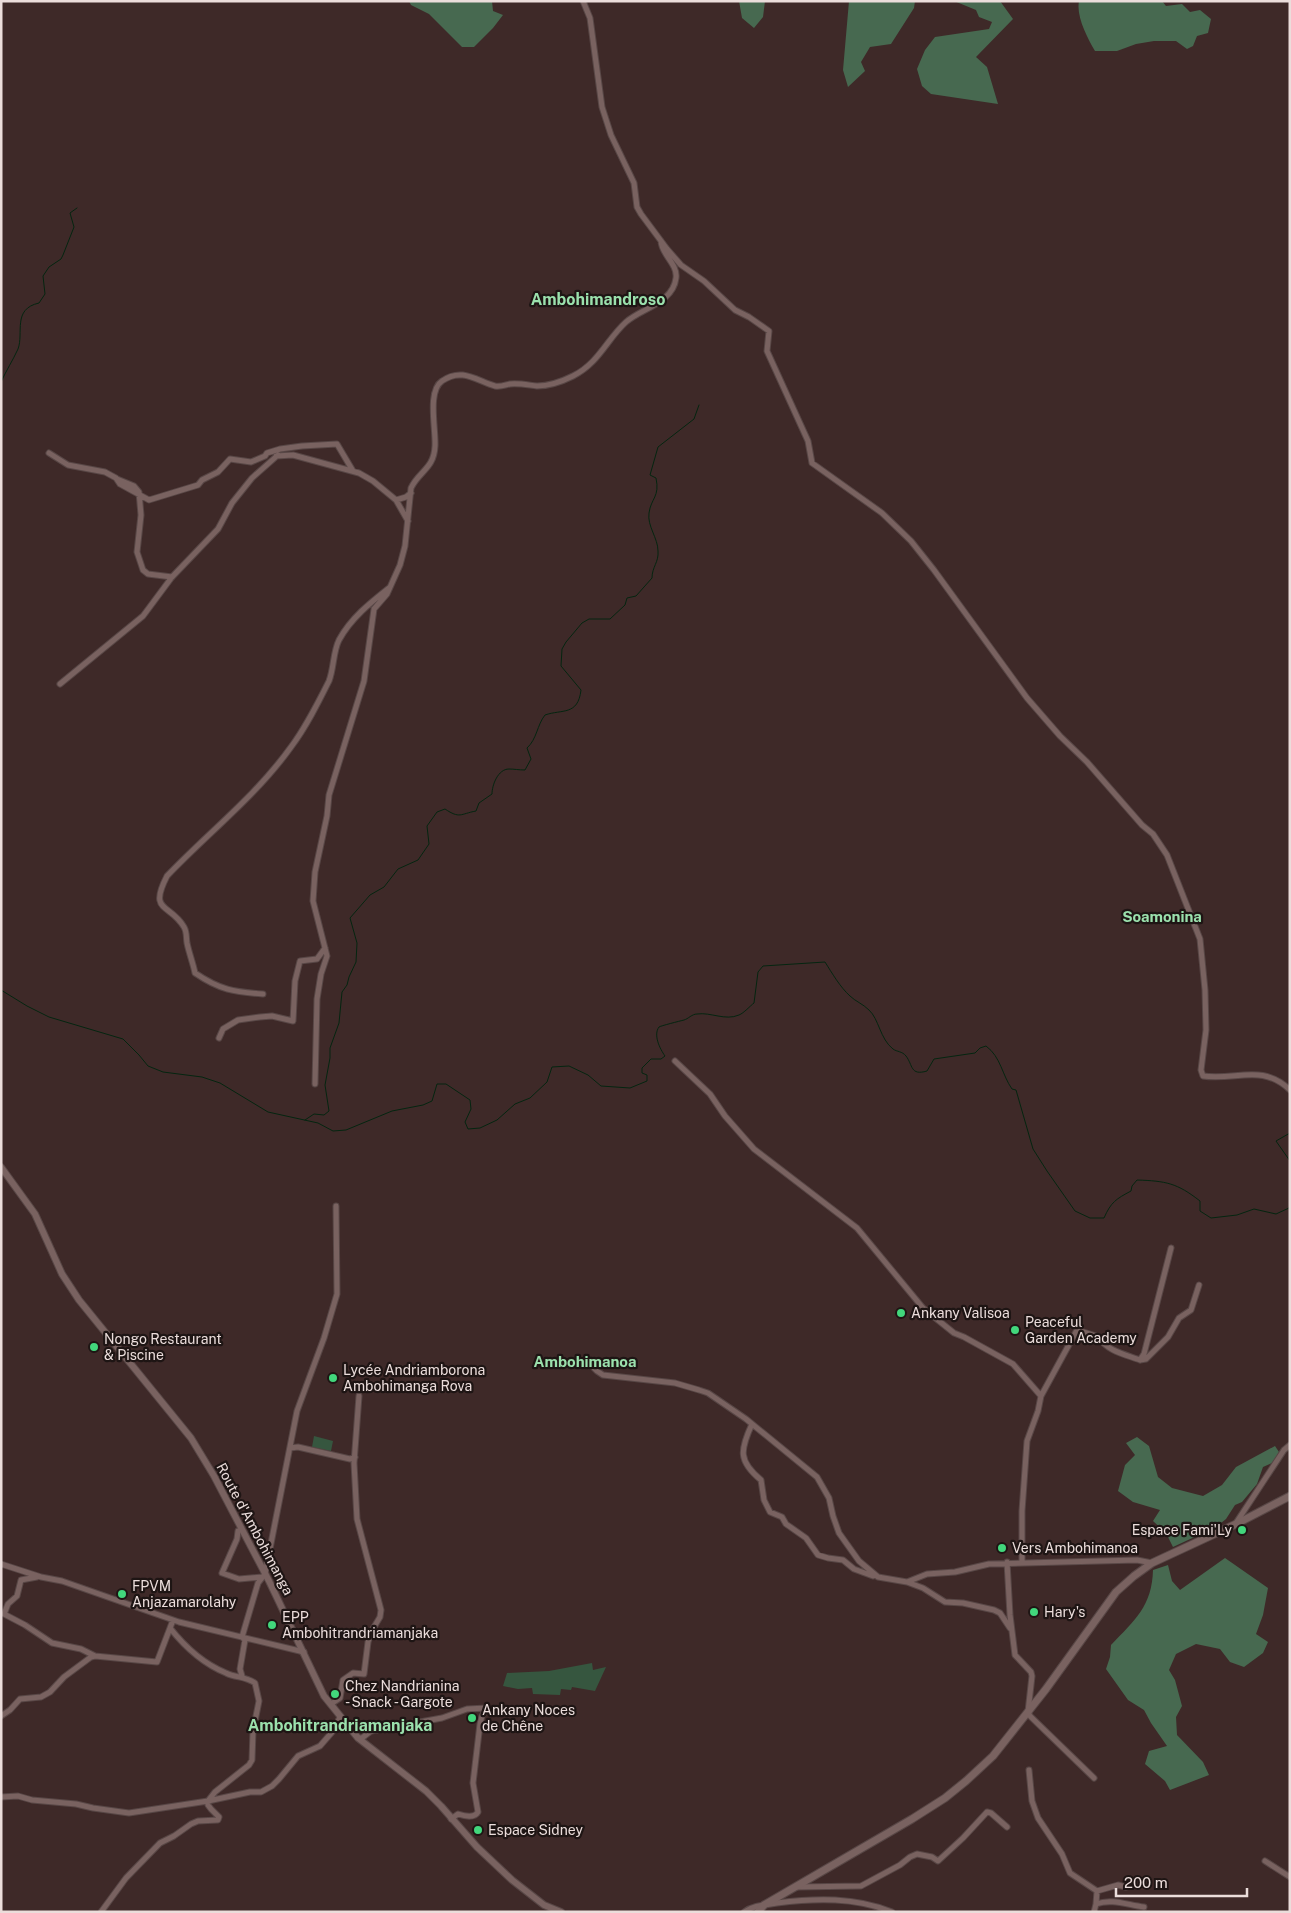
<svg xmlns="http://www.w3.org/2000/svg" width="1291" height="1913" font-family="'Public Sans',sans-serif">
	<style>
		.green { fill: #36563f }
		.forest { fill: #476950 }
		.lines { fill: none; stroke-linecap: round; stroke-linejoin: round }
		.stream { stroke: #042510; stroke-width: 1 }
		.minor-casing { stroke: #584746; stroke-width: 7 }
		.tertiary-casing { stroke: #584746; stroke-width: 8 }
		.secondary-casing { stroke: #584746; stroke-width: 9 }
		.minor { stroke: #796260; stroke-width: 5 }
		.tertiary { stroke: #796260; stroke-width: 6 }
		.secondary { stroke: #796260; stroke-width: 7 }
		.poi-dot { fill: #42d77c; stroke: #1e1514; stroke-width: 2 }
		.labels { text-anchor: middle; dominant-baseline: central; stroke-width: 4.5; stroke-linejoin: round; paint-order: stroke }
		.poi-label { font-size: 14px; fill: #ebdddb; stroke: #1e1514; text-anchor: start }
		.street-label { font-size: 14px; fill: #ebdddb; stroke: #1e1514 }
		.neighbourhood-label { font-size: 15px; font-weight: bold; fill: #9be1ad; stroke: #1e1514 }
		.quarter-label { font-size: 16px; font-weight: bold; fill: #9be1ad; stroke: #1e1514 }
	</style>
	<rect width="100%" height="100%" fill="#3e2928"/>
	<path class="green" d="M 314,1436 L 333,1441 L 331,1451 L 312,1447 Z
		M 592,1663 L 593,1670 L 606,1667 L 595,1691 L 572,1687 L 571,1690 L 561,1689 L 560,1695 L 533,1694 L 532,1688 L 518,1689 L 503,1686 L 507,1673 L 549,1671 Z"/>
	<path class="forest" d="M 409,1 L 492,1 L 493,11 L 503,15 L 493,28 L 474,47 L 462,47 L 429,14 L 411,5 Z
		M 739,1 L 765,1 L 763,17 L 754,28 L 742,18 Z
		M 849,1 L 915,1 L 914,8 L 891,44 L 870,47 L 861,62 L 865,71 L 848,87 L 843,70 Z
		M 954,1 L 1000,1 L 1013,19 L 976,57 L 987,67 L 998,104 L 931,94 L 922,86 L 917,69 L 925,50 L 935,37 L 989,29 L 992,22 L 979,17 L 976,10 Z
		M 1079,1 L 1162,1 L 1166,6 L 1182,4 L 1190,12 L 1200,10 L 1211,19 L 1208,33 L 1197,36 L 1193,46 L 1187,49 L 1176,41 L 1154,41 L 1136,44 L 1117,51 L 1095,51 C 1087,37 1076,16 1079,1 Z
		M 1137,1437 L 1149,1446 L 1158,1477 L 1172,1488 L 1203,1496 L 1222,1485 L 1236,1467 L 1275,1446 L 1279,1452 L 1274,1462 L 1263,1467 L 1257,1484 L 1242,1502 L 1235,1505 L 1226,1519 L 1216,1527 L 1173,1547 L 1166,1533 L 1153,1521 L 1160,1510 L 1133,1502 L 1118,1491 L 1125,1465 L 1135,1455 L 1126,1443 Z
		M 1225,1558 L 1268,1588 L 1263,1615 L 1256,1634 L 1268,1642 L 1263,1653 L 1244,1667 L 1230,1662 L 1220,1649 L 1196,1644 L 1176,1654 L 1169,1670 L 1175,1680 L 1182,1706 L 1176,1717 L 1177,1735 L 1203,1762 L 1209,1775 L 1170,1790 L 1165,1781 L 1145,1764 L 1149,1751 L 1167,1746 L 1151,1723 L 1144,1710 L 1128,1700 L 1106,1669 L 1110,1657 L 1111,1645 C 1135,1620 1152,1606 1153,1570 L 1168,1565 L 1172,1581 L 1180,1590 Z"/>
	<g class="lines">
		<path class="stream" d="M 1,382 C 6,371 13,360 18,349 C 24,333 12,309 39,303 L 45,294 L 43,276 L 49,267 L 61,259 L 63,255 L 74,227 L 70,213 L 77,208
			M 1,990 L 27,1006 L 49,1017 L 123,1039 L 139,1055 L 148,1066 L 163,1072 L 202,1077 L 220,1083 L 268,1112 L 318,1123 L 333,1131 L 346,1130 L 392,1111 L 423,1105 L 432,1101 L 437,1084 L 446,1084 L 470,1100 L 471,1109 L 465,1122 L 468,1129 L 480,1128 L 497,1120 L 515,1104 L 530,1098 L 547,1082 L 552,1067 L 569,1066 L 588,1075 L 601,1086 L 630,1088 L 647,1081 L 647,1075 L 642,1073 L 642,1068 L 651,1059 L 661,1059 L 665,1056 C 660,1049 653,1035 659,1027 C 660,1026 680,1021 684,1020 C 688,1019 692,1014 697,1014 C 711,1012 725,1021 739,1015 C 744,1013 750,1006 754,1003 L 758,972 L 763,966 L 825,962 C 832,973 840,987 850,996 C 855,1001 863,1004 869,1010 C 879,1019 880,1039 893,1049 C 897,1052 902,1051 906,1056 C 913,1065 910,1076 927,1071 L 934,1059 L 975,1053 L 980,1048 L 986,1046 C 1001,1057 1002,1075 1012,1089 L 1016,1090 L 1033,1149 L 1047,1171 L 1075,1211 L 1090,1218 L 1104,1218 C 1111,1202 1116,1199 1131,1191 L 1132,1186 L 1137,1180 C 1166,1181 1177,1183 1200,1201 L 1200,1211 L 1211,1218 L 1237,1215 L 1254,1209 L 1276,1214 L 1289,1208 L 1290,1206
			M 305,1120 L 314,1114 L 324,1115 L 329,1111 L 325,1085 L 330,1058 L 330,1048 L 339,1023 L 342,992 L 347,985 L 349,977 L 356,962 L 357,943 L 350,918 L 370,895 L 384,887 L 398,869 L 418,860 L 429,844 L 427,826 L 437,812 L 445,809 C 460,819 460,814 476,811 L 479,803 L 492,794 C 492,785 498,769 509,769 C 514,769 519,770 525,770 L 531,759 L 527,748 C 537,739 537,725 545,715 C 562,709 578,716 581,690 L 561,666 L 562,649 L 566,642 L 582,623 L 589,619 L 610,619 L 625,605 L 627,598 L 636,596 L 652,578 C 652,567 659,562 658,551 C 658,538 647,526 649,513 C 651,498 660,497 656,478 L 650,475 L 658,447 L 694,419 L 699,405
			M 1290,1133 L 1276,1141 L 1290,1161"/>
		<defs>
			<path id="minor" d="M 583,1 L 590,18 L 602,107 L 611,135 L 634,183 L 637,207 L 641,214 L 667,249 L 681,265 L 704,281 L 735,310 L 749,317 L 769,331 L 767,351 L 808,441 L 812,463 L 882,513 L 911,541 L 934,570 L 1027,698 L 1060,736 L 1087,762 L 1142,825 L 1153,834 L 1167,855 L 1200,939 L 1205,990 L 1206,1030 L 1201,1070 L 1203,1076 C 1236,1081 1262,1063 1290,1090
				M 49,453 L 68,465 L 105,472 L 116,478 L 120,484 L 149,500 L 198,485 L 202,480 L 218,472 L 230,459 L 251,462 L 265,456 L 267,453 L 280,449 L 302,446 L 337,444 L 353,471
				M 276,456 L 293,455 L 359,473 L 373,481 L 396,500 L 406,497 L 411,493
				M 117,479 L 134,486 L 139,492 L 141,515 L 137,552 L 143,570 L 148,574 L 172,577
				M 396,500 L 408,521
				M 60,684 L 143,616 L 172,577 L 218,529 L 232,503 L 252,478 L 278,455
				M 263,994 C 234,992 220,990 195,973 C 193,963 189,953 187,943 C 186,937 187,932 184,927 C 170,903 148,913 167,876 C 208,833 256,796 291,747 C 306,727 318,703 329,681 C 334,668 333,652 339,640 C 351,618 370,603 389,588
				M 219,1038 L 223,1029 L 238,1020 L 260,1017 L 272,1016 L 293,1021 L 295,981 L 300,961 L 317,959 L 325,948
				M 675,1061 L 710,1094 L 725,1116 L 754,1149 L 857,1228 L 923,1308 L 954,1333 L 964,1337 L 1013,1364 L 1041,1396
				M 315,1084 L 317,999 L 321,974 L 327,956 L 313,901 L 315,872 L 327,816 L 329,795 L 364,681 L 374,609 L 387,594 L 400,565 L 405,546 L 411,488 C 419,471 434,469 435,446 C 436,429 427,391 442,381 C 462,367 477,381 495,386 C 501,387 505,385 510,384 C 519,383 528,385 537,386 C 549,386 563,381 573,376 C 599,363 607,339 626,322 C 642,308 673,303 676,278 C 678,264 661,254 661,241
				M 1140,1360 L 1144,1354 L 1171,1248
				M 590,1364 L 597,1371 L 603,1375 L 675,1383 L 699,1390 L 708,1393 L 746,1419 L 817,1477 L 829,1498 L 833,1516 L 839,1533 L 859,1561 L 878,1577 L 907,1582 L 927,1574 L 955,1572 L 989,1564 L 1137,1560 L 1152,1563
				M 752,1424 C 740,1450 738,1461 761,1480 L 764,1500 L 770,1512 L 782,1517 L 786,1524 L 806,1538 L 818,1555 L 828,1558 L 843,1560 L 854,1569 L 873,1576
				M 290,1448 L 298,1447 L 350,1459 L 355,1457
				M 1236,1523 L 1284,1450 L 1290,1445
				M 238,1531 L 237,1539 L 222,1573 L 239,1579 L 262,1577
				M 1007,1562 L 1010,1615 L 1015,1655 L 1031,1672 L 1032,1676 L 1028,1712 L 1030,1716 L 1094,1778
				M 1022,1563 L 1022,1511 L 1027,1441 L 1038,1411 L 1041,1396 L 1077,1330 L 1099,1337 C 1106,1351 1127,1355 1140,1360 L 1146,1359 L 1168,1337 L 1179,1318 L 1191,1310 L 1199,1285
				M 1,1564 L 41,1577 L 62,1581 L 179,1622 L 304,1652
				M 37,1577 L 21,1580 L 17,1596 L 8,1604 L 4,1614 L 25,1625 L 52,1643 L 81,1649 L 95,1656
				M 907,1582 L 923,1588 L 945,1602 L 963,1603 L 994,1610 L 1000,1613 L 1010,1628
				M 242,1676 L 240,1669 L 245,1640 L 242,1637 L 258,1583 L 265,1574 L 297,1411 L 324,1338 L 337,1294 L 336,1206
				M 331,1704 L 340,1698 L 343,1680 L 353,1673 L 364,1674 L 368,1642 L 371,1632 L 380,1617 L 381,1610 L 357,1519 L 354,1463 L 359,1396
				M 1,1716 L 10,1710 L 20,1699 L 41,1697 L 50,1692 L 64,1677 L 91,1657 L 95,1656 L 157,1662 L 170,1628
				M 358,1738 L 362,1738 L 371,1731 L 442,1718 L 467,1709 L 487,1708 L 482,1716 L 480,1724 L 473,1783 L 478,1812 C 474,1819 464,1816 458,1814 L 451,1819
				M 1029,1770 L 1032,1801 L 1038,1818 L 1062,1854 L 1070,1873 L 1097,1891
				M 1,1797 L 18,1796 L 32,1800 L 76,1804 L 93,1808 L 129,1813 L 208,1801 L 250,1792 L 261,1792 L 272,1786 L 279,1779 L 298,1756 L 320,1746 L 333,1731 L 340,1717
				M 1265,1861 L 1290,1877
				M 796,1887 L 861,1886 L 900,1865 L 910,1857 L 917,1854 L 932,1857 L 938,1861 L 963,1838 L 987,1812 L 991,1813 L 1007,1827
				M 1096,1904 L 1097,1891 L 1118,1885 L 1126,1887
				M 101,1912 L 126,1878 L 160,1843 L 174,1836 L 191,1824 L 198,1821 L 218,1820 L 219,1817 L 211,1809 L 208,1805 L 208,1801 L 215,1792 L 249,1765 L 252,1760 L 253,1731 L 259,1701 L 255,1683 C 245,1676 236,1678 226,1673 C 204,1664 185,1647 170,1628 L 173,1620
				M 744,1912 C 754,1905 766,1905 777,1903 C 816,1898 855,1897 892,1912
				M 1094,1912 L 1096,1904 C 1112,1898 1127,1905 1144,1907"/>
			<path id="tertiary" d="M 1,1167 L 35,1214 L 62,1274 L 79,1300 L 191,1438 L 214,1476 L 269,1581 L 324,1696 L 358,1738 L 426,1791 L 441,1806 L 477,1847 L 512,1880 L 544,1905 L 561,1912"/>
			<path id="secondary" d="M 758,1912 L 764,1905 L 912,1819 L 945,1798 L 966,1781 L 993,1756 L 1046,1689 L 1116,1592 L 1134,1576 L 1152,1563 L 1236,1524 L 1290,1496"/>
		</defs>
		<use href="#minor" class="minor-casing"/>
		<use href="#tertiary" class="tertiary-casing"/>
		<use href="#secondary" class="secondary-casing"/>
		<use href="#minor" class="minor"/>
		<use href="#tertiary" class="tertiary"/>
		<use href="#secondary" class="secondary"/>
	</g>
	<g class="poi-dot">
		<circle cx="901" cy="1313" r="5"/>
		<circle cx="1015" cy="1330" r="5"/>
		<circle cx="94" cy="1347" r="5"/>
		<circle cx="333" cy="1378" r="5"/>
		<circle cx="1242" cy="1530" r="5"/>
		<circle cx="1002" cy="1548" r="5"/>
		<circle cx="122" cy="1594" r="5"/>
		<circle cx="1034" cy="1612" r="5"/>
		<circle cx="272" cy="1625" r="5"/>
		<circle cx="335" cy="1694" r="5"/>
		<circle cx="472" cy="1718" r="5"/>
		<circle cx="478" cy="1830" r="5"/>
	</g>
	<g class="labels">
		<g class="poi-label">
			<text x="911" y="1313">Ankany Valisoa</text>
			<text x="1025" y="1322">Peaceful<tspan x="1025" dy="16">Garden Academy</tspan></text>
			<text x="104" y="1339">Nongo Restaurant<tspan x="104" dy="16">&amp; Piscine</tspan></text>
			<text x="343" y="1370">Lycée Andriamborona<tspan x="343" dy="16">Ambohimanga Rova</tspan></text>
			<text x="1232" y="1530" text-anchor="end">Espace Fami'Ly</text>
			<text x="1012" y="1548">Vers Ambohimanoa</text>
			<text x="132" y="1586">FPVM<tspan x="132" dy="16">Anjazamarolahy</tspan></text>
			<text x="1044" y="1612">Hary's</text>
			<text x="282" y="1617">EPP<tspan x="282" dy="16">Ambohitrandriamanjaka</tspan></text>
			<text x="345" y="1686">Chez Nandrianina<tspan x="345" dy="16">- Snack - Gargote</tspan></text>
			<text x="482" y="1710">Ankany Noces<tspan x="482" dy="16">de Chêne</tspan></text>
			<text x="488" y="1830">Espace Sidney</text>
		</g>
		<g class="street-label">
			<text transform="translate(255 1529) rotate(62)">Route d'Ambohimanga</text>
		</g>
		<g class="neighbourhood-label">
			<text x="1162" y="916">Soamonina</text>
			<text x="585" y="1361">Ambohimanoa</text>
		</g>
		<g class="quarter-label">
			<text x="598" y="299">Ambohimandroso</text>
			<text x="340" y="1725">Ambohitrandriamanjaka</text>
		</g>
	</g>
	<rect width="1291" height="1913" fill="none" stroke="#ebdddb" stroke-width="5"/>
	<path d="M1116 1888v8h131v-8" fill="none" stroke="#ebdddb" stroke-width="2.5"/>
	<text x="1124" y="1888" font-size="15" fill="#ebdddb" stroke="#1e1514" stroke-width="4" paint-order="stroke">200 m</text>
</svg>
